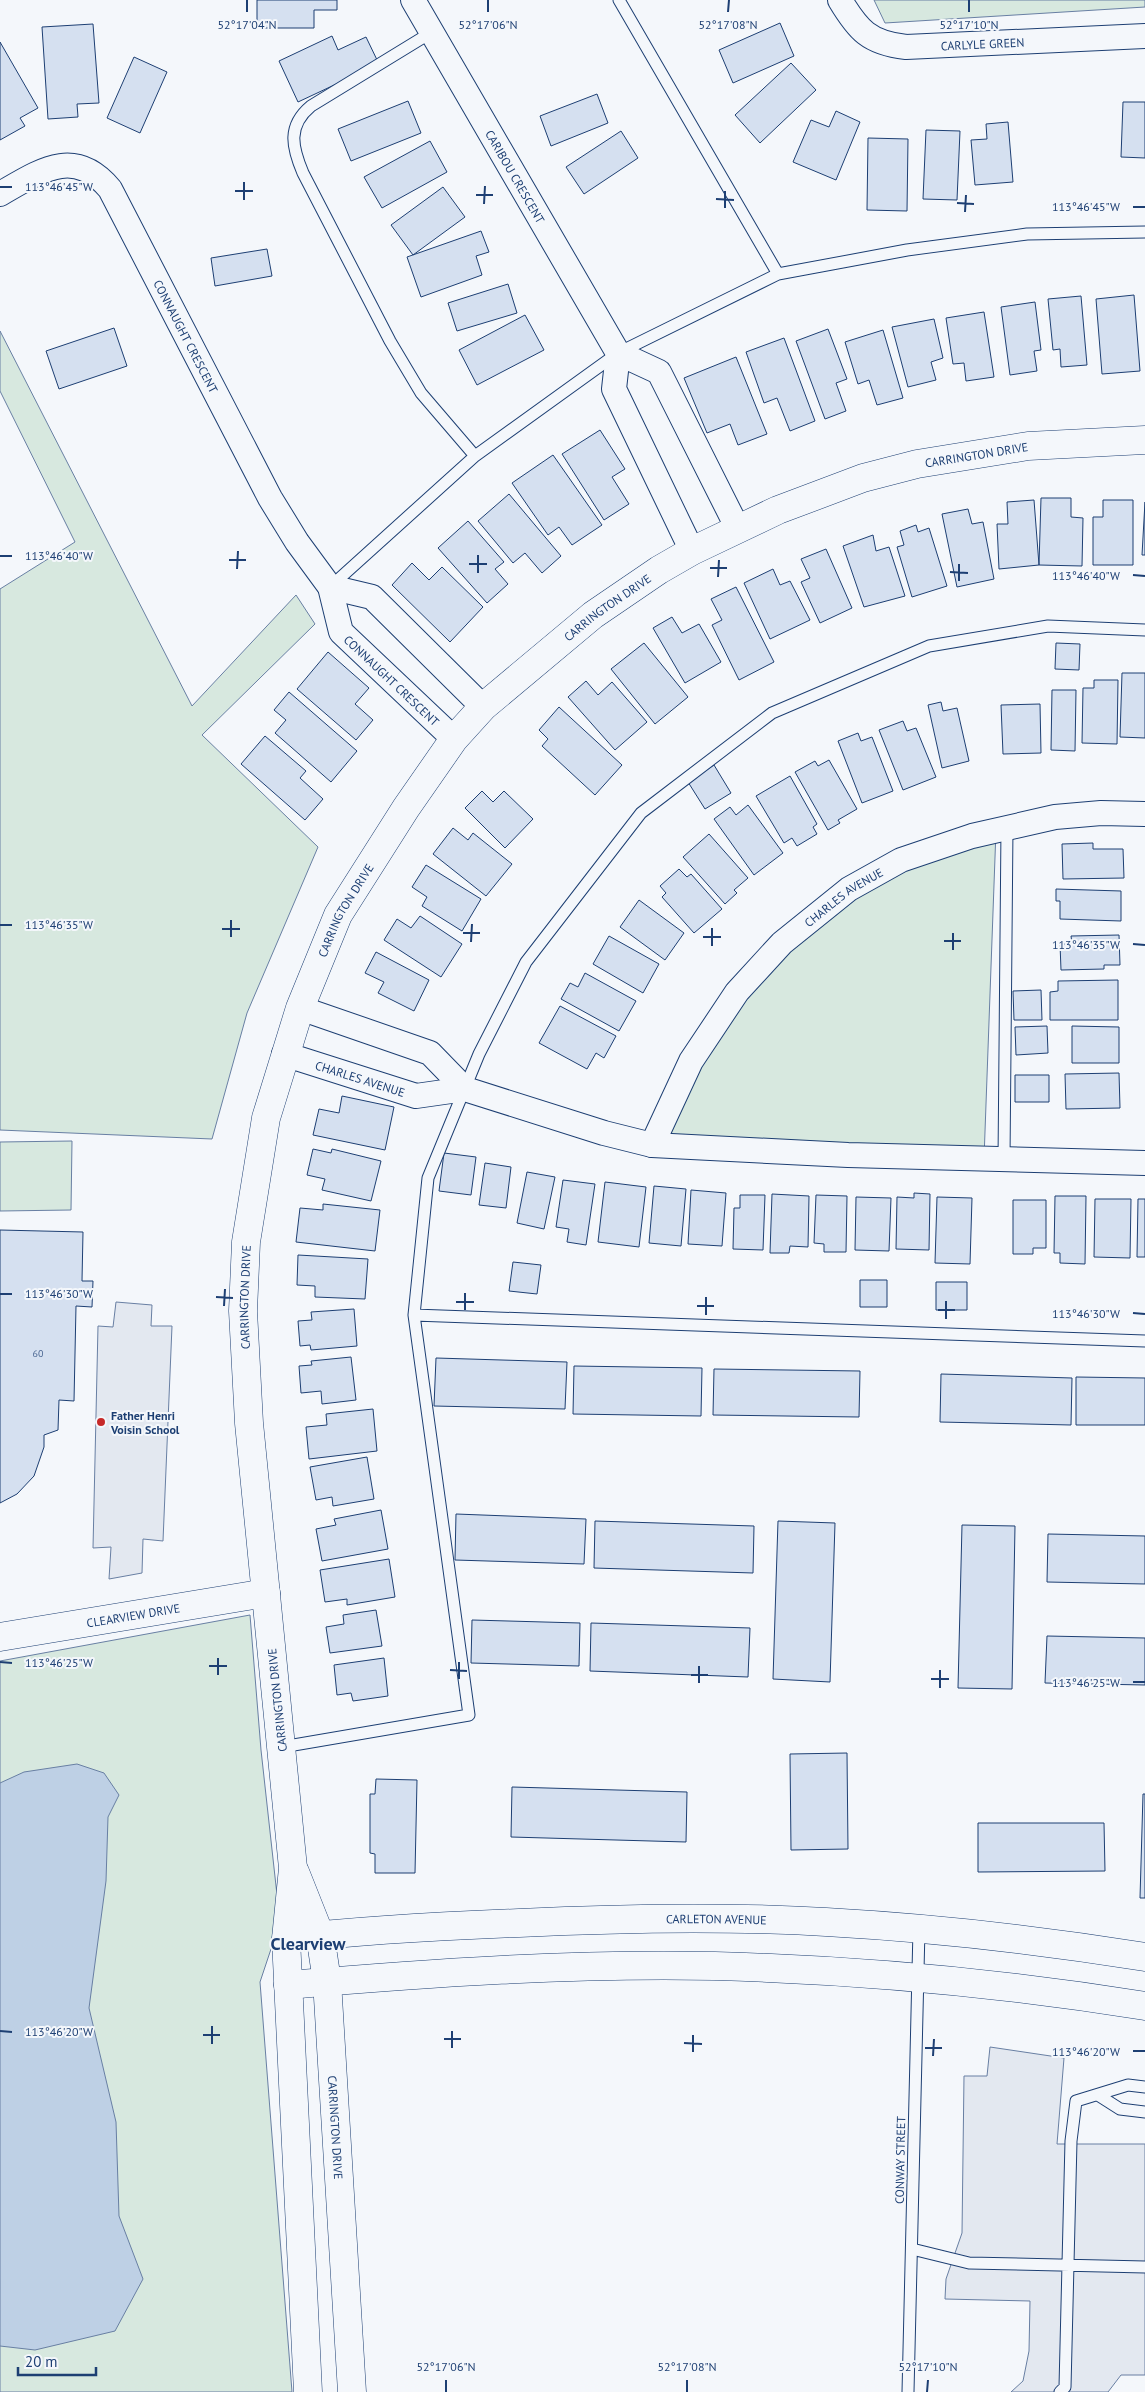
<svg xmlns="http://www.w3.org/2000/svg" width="1145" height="2392" font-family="'PT Sans',sans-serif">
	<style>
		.green { fill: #d7e8df; stroke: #687fa3 }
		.parking { fill: #e3e8f0; stroke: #687fa3 }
		.water { fill: #bed0e5; stroke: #687fa3 }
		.building { fill: #d5e0f0; stroke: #1d3f73 }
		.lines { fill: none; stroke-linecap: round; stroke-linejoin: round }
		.service-casing { stroke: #1d3f73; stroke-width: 13 }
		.minor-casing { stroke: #1d3f73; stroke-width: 26 }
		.tertiary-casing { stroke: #1d3f73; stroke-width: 29 }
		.service { stroke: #f4f7fb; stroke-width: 11 }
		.minor { stroke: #f4f7fb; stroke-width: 24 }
		.tertiary { stroke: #f4f7fb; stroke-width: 28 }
		.ticks { fill: none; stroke: #1d3f73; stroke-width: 2 }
		.poi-dot { fill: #c62828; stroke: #f4f7fb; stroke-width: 2 }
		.labels { text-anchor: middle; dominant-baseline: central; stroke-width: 4; stroke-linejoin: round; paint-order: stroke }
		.number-label { font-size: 10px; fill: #4b6792 }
		.street-label { font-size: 12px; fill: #1d3f73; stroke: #f4f7fb }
		.poi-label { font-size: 12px; font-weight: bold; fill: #1d3f73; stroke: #f4f7fb; text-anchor: start }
		.district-label { font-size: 18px; font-weight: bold; fill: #1d3f73; stroke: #f4f7fb }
		.ticks-label { font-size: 12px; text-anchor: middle; fill: #1d3f73; stroke: #f4f7fb; stroke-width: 4; stroke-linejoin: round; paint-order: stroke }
	</style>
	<rect width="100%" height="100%" fill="#f4f7fb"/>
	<path class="green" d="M 874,0 L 1145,0 L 1145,7 L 885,23 Z
		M 0,331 L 192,706 L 296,595 L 315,624 L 202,735 L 318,847 L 247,1013 L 212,1139 L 0,1130 L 0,589 L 75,542 L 0,391 Z
		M 996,830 L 984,1159 L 652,1145 L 737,992 L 849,889 Z
		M 72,1141 L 71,1210 L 0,1211 L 0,1142 Z
		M 250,1615 L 261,1750 L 280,1922 L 260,1982 L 292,2392 L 0,2392 L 0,1661 Z"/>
	<path class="parking" d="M 116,1302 L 152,1305 L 151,1326 L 172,1326 L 163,1541 L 143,1539 L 142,1573 L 109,1579 L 111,1547 L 93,1548 L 98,1326 L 113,1327 Z
		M 990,2047 L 1064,2058 L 1057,2144 L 1145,2144 L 1145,2375 L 1121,2375 L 1108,2392 L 1011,2392 L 1023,2381 L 1029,2351 L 1030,2301 L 945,2299 L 946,2279 L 962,2233 L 964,2076 L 987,2076 Z"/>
	<path class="water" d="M 77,1764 L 104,1773 L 119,1795 L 108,1817 L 106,1881 L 89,2008 L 116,2122 L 119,2216 L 143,2279 L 115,2331 L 35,2350 L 0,2346 L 0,1783 L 24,1772 Z"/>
	<path class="building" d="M 257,0 L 337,0 L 337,10 L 314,10 L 314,28 L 257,28 Z
		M 780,23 L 794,56 L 733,83 L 719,50 Z
		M 93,24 L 99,103 L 77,104 L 78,117 L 48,119 L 42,27 Z
		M 332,36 L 338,50 L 366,37 L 379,64 L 298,102 L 279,61 Z
		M 0,42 L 38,108 L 20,118 L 25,126 L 0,140 Z
		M 134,57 L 167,72 L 140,133 L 107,118 Z
		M 791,63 L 816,90 L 760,143 L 735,115 Z
		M 597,94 L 608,123 L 551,146 L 540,116 Z
		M 408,101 L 421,133 L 351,161 L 338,129 Z
		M 1123,102 L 1145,102 L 1145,158 L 1121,157 Z
		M 836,111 L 860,122 L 836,180 L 793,162 L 811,120 L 829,127 Z
		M 1008,122 L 1013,182 L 975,185 L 971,140 L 987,139 L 986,124 Z
		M 926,130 L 960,131 L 957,200 L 923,199 Z
		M 621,131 L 638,158 L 584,194 L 566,167 Z
		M 868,138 L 908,139 L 907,211 L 867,210 Z
		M 430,141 L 447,172 L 382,208 L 364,177 Z
		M 443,187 L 465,217 L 413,255 L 391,225 Z
		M 481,231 L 489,252 L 476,256 L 482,275 L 421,297 L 407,257 Z
		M 267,249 L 272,276 L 215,286 L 211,258 Z
		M 508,284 L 517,313 L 457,331 L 448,303 Z
		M 1134,295 L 1140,371 L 1102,374 L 1096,299 Z
		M 1081,296 L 1087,365 L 1061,367 L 1060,349 L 1053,350 L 1048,299 Z
		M 1035,302 L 1041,350 L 1034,351 L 1037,371 L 1010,375 L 1001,307 Z
		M 984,312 L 994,377 L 966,381 L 964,363 L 953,364 L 946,318 Z
		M 525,315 L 544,350 L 477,385 L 459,350 Z
		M 934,319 L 943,358 L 931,362 L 936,380 L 908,387 L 892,327 Z
		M 114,328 L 127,366 L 59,389 L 46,351 Z
		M 828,329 L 847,379 L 836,383 L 846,411 L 825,419 L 796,341 Z
		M 883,330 L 903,398 L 877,405 L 869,380 L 858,384 L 845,342 Z
		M 784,338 L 815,421 L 790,431 L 777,398 L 764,403 L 746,352 Z
		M 736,357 L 767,434 L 738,445 L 730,424 L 707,433 L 684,378 Z
		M 600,430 L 625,469 L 612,477 L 629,504 L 604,520 L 562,454 Z
		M 553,455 L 602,525 L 572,545 L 559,527 L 548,535 L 512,483 Z
		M 509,494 L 561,556 L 542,573 L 525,553 L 513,563 L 478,521 Z
		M 1041,498 L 1071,498 L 1071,517 L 1083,518 L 1082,566 L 1039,565 Z
		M 1034,500 L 1039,565 L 999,569 L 997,524 L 1008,524 L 1007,502 Z
		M 1103,500 L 1133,500 L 1133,565 L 1093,565 L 1093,517 L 1103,517 Z
		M 1145,502 L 1145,555 L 1142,555 Z
		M 968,509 L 972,524 L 983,522 L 994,579 L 957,587 L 942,514 Z
		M 468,521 L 504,562 L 495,569 L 508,584 L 487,603 L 438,548 Z
		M 916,525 L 918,532 L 929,528 L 947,586 L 912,597 L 897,547 L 904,545 L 900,531 Z
		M 873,535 L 876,551 L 889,547 L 905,596 L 864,607 L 843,546 Z
		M 826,549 L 852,608 L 820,623 L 801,582 L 810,578 L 801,559 Z
		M 412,563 L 429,580 L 442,567 L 483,607 L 450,642 L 392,585 Z
		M 773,569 L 780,585 L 790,581 L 810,620 L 770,639 L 744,583 Z
		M 736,587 L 774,662 L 739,680 L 712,625 L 722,620 L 711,599 Z
		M 672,617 L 682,633 L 699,624 L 721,662 L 685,683 L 653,628 Z
		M 644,643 L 688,697 L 655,724 L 611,669 Z
		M 1056,643 L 1080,644 L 1079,670 L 1055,669 Z
		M 328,652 L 369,688 L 355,704 L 373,720 L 356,740 L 297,689 Z
		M 1122,673 L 1145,673 L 1145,738 L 1120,737 Z
		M 1094,680 L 1118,680 L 1117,744 L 1082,743 L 1083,688 L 1094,688 Z
		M 586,681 L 598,695 L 612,682 L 647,722 L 615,750 L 568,697 Z
		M 1052,690 L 1076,690 L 1075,751 L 1051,750 Z
		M 289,692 L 357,751 L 331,782 L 275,733 L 286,720 L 274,710 Z
		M 941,702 L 943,711 L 957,708 L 969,761 L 942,768 L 928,705 Z
		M 1040,704 L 1041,753 L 1003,754 L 1001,705 Z
		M 559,707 L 622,765 L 595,795 L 542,746 L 548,739 L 539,730 Z
		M 903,721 L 907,731 L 916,728 L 936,777 L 903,790 L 879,730 Z
		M 858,733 L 861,741 L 872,737 L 893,791 L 862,803 L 838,741 Z
		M 265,736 L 306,771 L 300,778 L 323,799 L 305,820 L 241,764 Z
		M 829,760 L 857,809 L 838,820 L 840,823 L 828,830 L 795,772 L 815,761 L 818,766 Z
		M 714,765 L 731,793 L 705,809 L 688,782 Z
		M 790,776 L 817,824 L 813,827 L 817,834 L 797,846 L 792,838 L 784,843 L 756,796 Z
		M 482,791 L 493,802 L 504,791 L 533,819 L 505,848 L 465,808 Z
		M 748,805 L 783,853 L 754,875 L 714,819 L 730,807 L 736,815 Z
		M 453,828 L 468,840 L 473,833 L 512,864 L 486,896 L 433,854 Z
		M 709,834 L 748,878 L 734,890 L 737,893 L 725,904 L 683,857 Z
		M 1093,843 L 1093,849 L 1123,849 L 1124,878 L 1063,879 L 1062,844 Z
		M 426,865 L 481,899 L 462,931 L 422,906 L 427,897 L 412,887 Z
		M 679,869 L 687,877 L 691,874 L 722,909 L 694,933 L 662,897 L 666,893 L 660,886 Z
		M 1056,889 L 1121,891 L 1121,921 L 1060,919 L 1060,901 L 1056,901 Z
		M 639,900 L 684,933 L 665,960 L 620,927 Z
		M 420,916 L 462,944 L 441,977 L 384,940 L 397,919 L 411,928 Z
		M 1119,935 L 1120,965 L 1104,965 L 1104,969 L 1061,970 L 1060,944 L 1072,944 L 1071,936 Z
		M 609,936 L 659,964 L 643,993 L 593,964 Z
		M 376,952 L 429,980 L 414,1011 L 378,993 L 384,982 L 365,973 Z
		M 585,973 L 636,1001 L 619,1031 L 561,999 L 570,983 L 578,987 Z
		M 1118,980 L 1118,1020 L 1050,1020 L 1050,992 L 1058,991 L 1058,981 Z
		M 1041,990 L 1042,1020 L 1014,1020 L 1013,991 Z
		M 560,1006 L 616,1036 L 604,1058 L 596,1053 L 587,1069 L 539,1043 Z
		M 1047,1026 L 1048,1053 L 1016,1055 L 1015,1027 Z
		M 1072,1026 L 1119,1027 L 1119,1063 L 1072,1063 Z
		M 1119,1073 L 1120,1108 L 1066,1109 L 1065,1074 Z
		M 1015,1075 L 1049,1075 L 1049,1102 L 1015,1102 Z
		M 342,1096 L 394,1107 L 385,1150 L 313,1135 L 319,1109 L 339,1113 Z
		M 313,1149 L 331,1153 L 332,1149 L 381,1161 L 371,1201 L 322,1190 L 325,1179 L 307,1175 Z
		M 444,1153 L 476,1157 L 471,1195 L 439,1191 Z
		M 485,1163 L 511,1167 L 506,1208 L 479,1205 Z
		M 527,1172 L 555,1177 L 544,1229 L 517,1223 Z
		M 563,1180 L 595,1184 L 586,1245 L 567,1242 L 569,1229 L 556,1227 Z
		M 605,1182 L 646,1187 L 639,1247 L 598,1242 Z
		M 654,1186 L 686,1189 L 681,1246 L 649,1243 Z
		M 691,1190 L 726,1193 L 722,1246 L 688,1244 Z
		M 914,1193 L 930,1194 L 929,1250 L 896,1249 L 897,1197 L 914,1198 Z
		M 772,1194 L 809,1196 L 808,1247 L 790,1246 L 789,1253 L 770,1253 Z
		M 740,1195 L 765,1195 L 763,1250 L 733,1249 L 734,1208 L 740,1208 Z
		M 816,1195 L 847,1196 L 846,1252 L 824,1252 L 824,1244 L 814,1243 Z
		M 1055,1196 L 1086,1196 L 1085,1264 L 1060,1263 L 1060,1253 L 1054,1253 Z
		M 856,1197 L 891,1198 L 889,1251 L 855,1250 Z
		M 937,1197 L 972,1198 L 970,1264 L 935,1263 Z
		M 1095,1199 L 1131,1199 L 1130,1258 L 1094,1257 Z
		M 1138,1199 L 1145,1199 L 1145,1257 L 1137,1257 Z
		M 1013,1200 L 1046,1200 L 1046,1248 L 1033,1248 L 1033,1254 L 1013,1254 Z
		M 323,1204 L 380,1210 L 375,1251 L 296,1242 L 300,1208 L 323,1210 Z
		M 0,1230 L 83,1232 L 82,1281 L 93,1281 L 92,1307 L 76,1306 L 74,1401 L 59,1400 L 58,1430 L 44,1435 L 44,1447 L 34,1476 L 17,1494 L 0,1503 Z
		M 298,1255 L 368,1259 L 365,1299 L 315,1297 L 315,1286 L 297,1285 Z
		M 513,1262 L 541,1265 L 537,1294 L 509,1291 Z
		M 860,1280 L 887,1280 L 887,1307 L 860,1307 Z
		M 936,1282 L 967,1282 L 967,1310 L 936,1310 Z
		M 354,1309 L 357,1346 L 311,1350 L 310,1345 L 300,1346 L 298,1321 L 312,1320 L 311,1312 Z
		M 351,1357 L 356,1400 L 322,1404 L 321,1391 L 301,1393 L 299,1366 L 312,1365 L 311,1361 Z
		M 436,1358 L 567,1362 L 565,1409 L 434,1406 Z
		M 574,1366 L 702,1368 L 701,1416 L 573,1414 Z
		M 714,1369 L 860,1371 L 859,1417 L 713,1415 Z
		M 941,1374 L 1072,1378 L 1071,1425 L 940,1422 Z
		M 1076,1377 L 1145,1378 L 1145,1425 L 1076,1425 Z
		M 373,1409 L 377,1451 L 309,1459 L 306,1427 L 327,1425 L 326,1414 Z
		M 367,1457 L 374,1499 L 333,1506 L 332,1497 L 316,1500 L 310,1467 Z
		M 381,1510 L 388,1549 L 322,1561 L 316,1529 L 336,1525 L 334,1519 Z
		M 456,1514 L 586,1519 L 584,1564 L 455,1560 Z
		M 595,1521 L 754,1526 L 753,1573 L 594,1568 Z
		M 778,1521 L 835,1523 L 830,1682 L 773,1679 Z
		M 962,1525 L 1015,1526 L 1012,1689 L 958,1688 Z
		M 1048,1534 L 1145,1536 L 1145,1584 L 1047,1582 Z
		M 389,1559 L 395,1597 L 347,1605 L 347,1599 L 325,1602 L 320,1570 Z
		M 376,1610 L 382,1646 L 330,1653 L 326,1627 L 344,1624 L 343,1615 Z
		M 472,1620 L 580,1623 L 579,1666 L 471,1663 Z
		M 591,1623 L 750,1628 L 748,1677 L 590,1671 Z
		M 1047,1636 L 1145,1638 L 1145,1685 L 1045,1683 Z
		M 384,1658 L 388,1696 L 353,1701 L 351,1693 L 337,1695 L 334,1665 Z
		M 847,1753 L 848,1849 L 791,1850 L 790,1754 Z
		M 376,1779 L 417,1780 L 415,1873 L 375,1873 L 375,1854 L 370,1853 L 370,1794 L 375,1794 Z
		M 512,1787 L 687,1792 L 686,1842 L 511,1837 Z
		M 1143,1794 L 1145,1794 L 1145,1898 L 1140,1898 Z
		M 978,1823 L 1104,1823 L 1105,1871 L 978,1872 Z"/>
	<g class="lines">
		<defs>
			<path id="service" d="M 619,0 L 778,274
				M 432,32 L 311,106 C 287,126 292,147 303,173 L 390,341 L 421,393 L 475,456
				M 330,587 L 475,456 L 618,353 L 778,274 L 907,250 L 1027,234 L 1145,232
				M 1004,1160 L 1007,827
				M 414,1315 L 1145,1341
				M 282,1747 L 469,1715 L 414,1315 L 428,1178 L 479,1054 L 526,962 L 641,813 L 772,713 L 929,646 L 1048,626 L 1145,630
				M 1098,2095 L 1120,2109 L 1145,2112
				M 912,2249 L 969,2263 L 1145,2267
				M 908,2392 L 919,1929
				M 1060,2392 L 1065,2387 L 1071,2141 L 1076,2101 L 1128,2085 L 1145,2087"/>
			<g id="minor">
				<path id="s1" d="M 413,0 L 618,353 L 614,389 L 692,551"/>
				<path id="s2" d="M 840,0 C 858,30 869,43 906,47 L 1145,36"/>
				<path id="s3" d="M 0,194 C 40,171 74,146 110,189 L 270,498 L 297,542 L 330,587 L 341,632 L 454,739"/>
				<path d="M 618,353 L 659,372 L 738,529"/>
				<path d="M 330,587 L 372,597 L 483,707"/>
				<path d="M 300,1008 L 430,1053 L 465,1089"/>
				<path id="s4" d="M 284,1054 L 416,1096 L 465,1089 L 604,1133 L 652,1145 L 848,1155 L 1145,1163"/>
				<path id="s5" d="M 652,1145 L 691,1061 L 737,992 L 782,943 L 849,889 L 901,860 L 972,836 L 1055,817 L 1101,813 L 1145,814"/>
			</g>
			<g id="tertiary">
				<path id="s6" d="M 0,1637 L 266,1593"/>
				<path id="s7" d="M 295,1872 L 320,1935 L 327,1981 L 352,2392"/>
				<path id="s8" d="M 286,1939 C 363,1930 441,1926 519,1923 C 621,1918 724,1916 826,1922 C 933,1928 1040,1940 1145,1957"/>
				<path d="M 288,1985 C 429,1973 573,1963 715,1966 C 859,1970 1003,1983 1145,2006"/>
				<path id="s9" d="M 308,2392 L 286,1939 L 293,1868 L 249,1423 L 243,1311 L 246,1242 L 266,1118 L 300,1008 L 338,915 L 406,808 L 454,739 L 483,707 L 593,615 L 659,570 L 692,551 L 778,510 L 863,478 L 917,464 L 1028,446 L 1145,440"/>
			</g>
		</defs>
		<use href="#service" class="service-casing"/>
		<use href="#minor" class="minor-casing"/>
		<use href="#tertiary" class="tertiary-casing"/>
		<use href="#service" class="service"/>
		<use href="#minor" class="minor"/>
		<use href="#tertiary" class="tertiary"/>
	</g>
	<path class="ticks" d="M 247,12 L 247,0M 488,12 L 488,0M 728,12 L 729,0M 969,12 L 969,0M 0,187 L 12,187M 235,191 L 253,191M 476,195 L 493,195M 716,199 L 734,200M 244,200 L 244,182M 957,203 L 974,204M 484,204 L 485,186M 1133,207 L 1145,207M 725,208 L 725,191M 965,212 L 966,195M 0,556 L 12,556M 229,560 L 246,560M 469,564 L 487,564M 710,568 L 727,568M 237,569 L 238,551M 950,572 L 968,573M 478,573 L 478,555M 1133,575 L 1145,576M 718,577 L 719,560M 959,581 L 959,564M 0,925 L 12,925M 222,929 L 240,929M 463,933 L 480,933M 231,937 L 231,920M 703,937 L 721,937M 944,941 L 961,941M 471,942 L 472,924M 1133,944 L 1145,945M 712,946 L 712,928M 953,950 L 953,933M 0,1294 L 12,1294M 216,1297 L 233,1298M 456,1302 L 474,1302M 224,1306 L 225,1289M 697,1306 L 714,1306M 465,1310 L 465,1293M 938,1310 L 955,1310M 1133,1313 L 1145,1314M 706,1315 L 706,1297M 946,1319 L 946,1301M 0,1662 L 12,1663M 209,1666 L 227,1666M 450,1670 L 467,1671M 218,1675 L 218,1658M 691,1675 L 708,1675M 459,1679 L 459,1662M 931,1679 L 949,1679M 1133,1682 L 1145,1682M 699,1683 L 699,1666M 940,1688 L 940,1670M 0,2031 L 12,2032M 203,2035 L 220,2035M 444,2039 L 461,2039M 684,2043 L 702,2044M 212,2044 L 212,2026M 452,2048 L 452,2031M 925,2048 L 942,2048M 1133,2051 L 1145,2051M 693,2052 L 693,2035M 933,2056 L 934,2039M 446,2392 L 446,2380M 687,2392 L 687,2380M 927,2392 L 928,2380"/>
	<circle class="poi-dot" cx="101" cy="1422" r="5"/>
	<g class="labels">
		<g class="number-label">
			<text x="38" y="1353">60</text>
		</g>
		<g class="street-label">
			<text stroke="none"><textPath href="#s2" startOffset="162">CARLYLE GREEN</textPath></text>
			<text stroke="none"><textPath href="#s1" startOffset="204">CARIBOU CRESCENT</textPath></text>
			<text stroke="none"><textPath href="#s3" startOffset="290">CONNAUGHT CRESCENT</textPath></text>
			<text stroke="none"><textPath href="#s9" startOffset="2312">CARRINGTON DRIVE</textPath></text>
			<text stroke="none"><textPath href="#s9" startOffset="1908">CARRINGTON DRIVE</textPath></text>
			<text stroke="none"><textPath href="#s3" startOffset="696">CONNAUGHT CRESCENT</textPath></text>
			<text stroke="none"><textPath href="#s5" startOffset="319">CHARLES AVENUE</textPath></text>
			<text stroke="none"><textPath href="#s9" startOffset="1502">CARRINGTON DRIVE</textPath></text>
			<text stroke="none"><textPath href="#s4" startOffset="80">CHARLES AVENUE</textPath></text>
			<text stroke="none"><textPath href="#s9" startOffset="1098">CARRINGTON DRIVE</textPath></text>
			<text stroke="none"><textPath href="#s6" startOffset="135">CLEARVIEW DRIVE</textPath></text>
			<text transform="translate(277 1700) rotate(-96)">CARRINGTON DRIVE</text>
			<text stroke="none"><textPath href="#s8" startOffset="431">CARLETON AVENUE</textPath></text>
			<text stroke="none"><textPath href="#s7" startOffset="261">CARRINGTON DRIVE</textPath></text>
			<text transform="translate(900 2160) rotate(-89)">CONWAY STREET</text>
		</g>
		<g class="poi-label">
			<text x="111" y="1415">Father Henri<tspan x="111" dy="14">Voisin School</tspan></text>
		</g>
		<g class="district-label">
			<text x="308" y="1943">Clearview</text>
		</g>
	</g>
	<g class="ticks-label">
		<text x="247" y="29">52°17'04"N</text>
		<text x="488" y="29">52°17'06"N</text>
		<text x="728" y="29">52°17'08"N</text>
		<text x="969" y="29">52°17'10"N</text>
		<text x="59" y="191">113°46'45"W</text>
		<text x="1086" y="211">113°46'45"W</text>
		<text x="59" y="560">113°46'40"W</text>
		<text x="1086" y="580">113°46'40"W</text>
		<text x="59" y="929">113°46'35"W</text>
		<text x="1086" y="949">113°46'35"W</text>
		<text x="59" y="1298">113°46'30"W</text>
		<text x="1086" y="1318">113°46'30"W</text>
		<text x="59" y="1667">113°46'25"W</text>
		<text x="1086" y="1687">113°46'25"W</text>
		<text x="59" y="2036">113°46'20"W</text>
		<text x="1086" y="2056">113°46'20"W</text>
		<text x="446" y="2371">52°17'06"N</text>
		<text x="687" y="2371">52°17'08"N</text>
		<text x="928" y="2371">52°17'10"N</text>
	</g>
	<path d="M18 2367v8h78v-8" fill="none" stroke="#1d3f73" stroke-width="2.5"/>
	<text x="25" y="2367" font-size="15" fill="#1d3f73" stroke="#f4f7fb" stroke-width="4" paint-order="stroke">20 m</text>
</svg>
